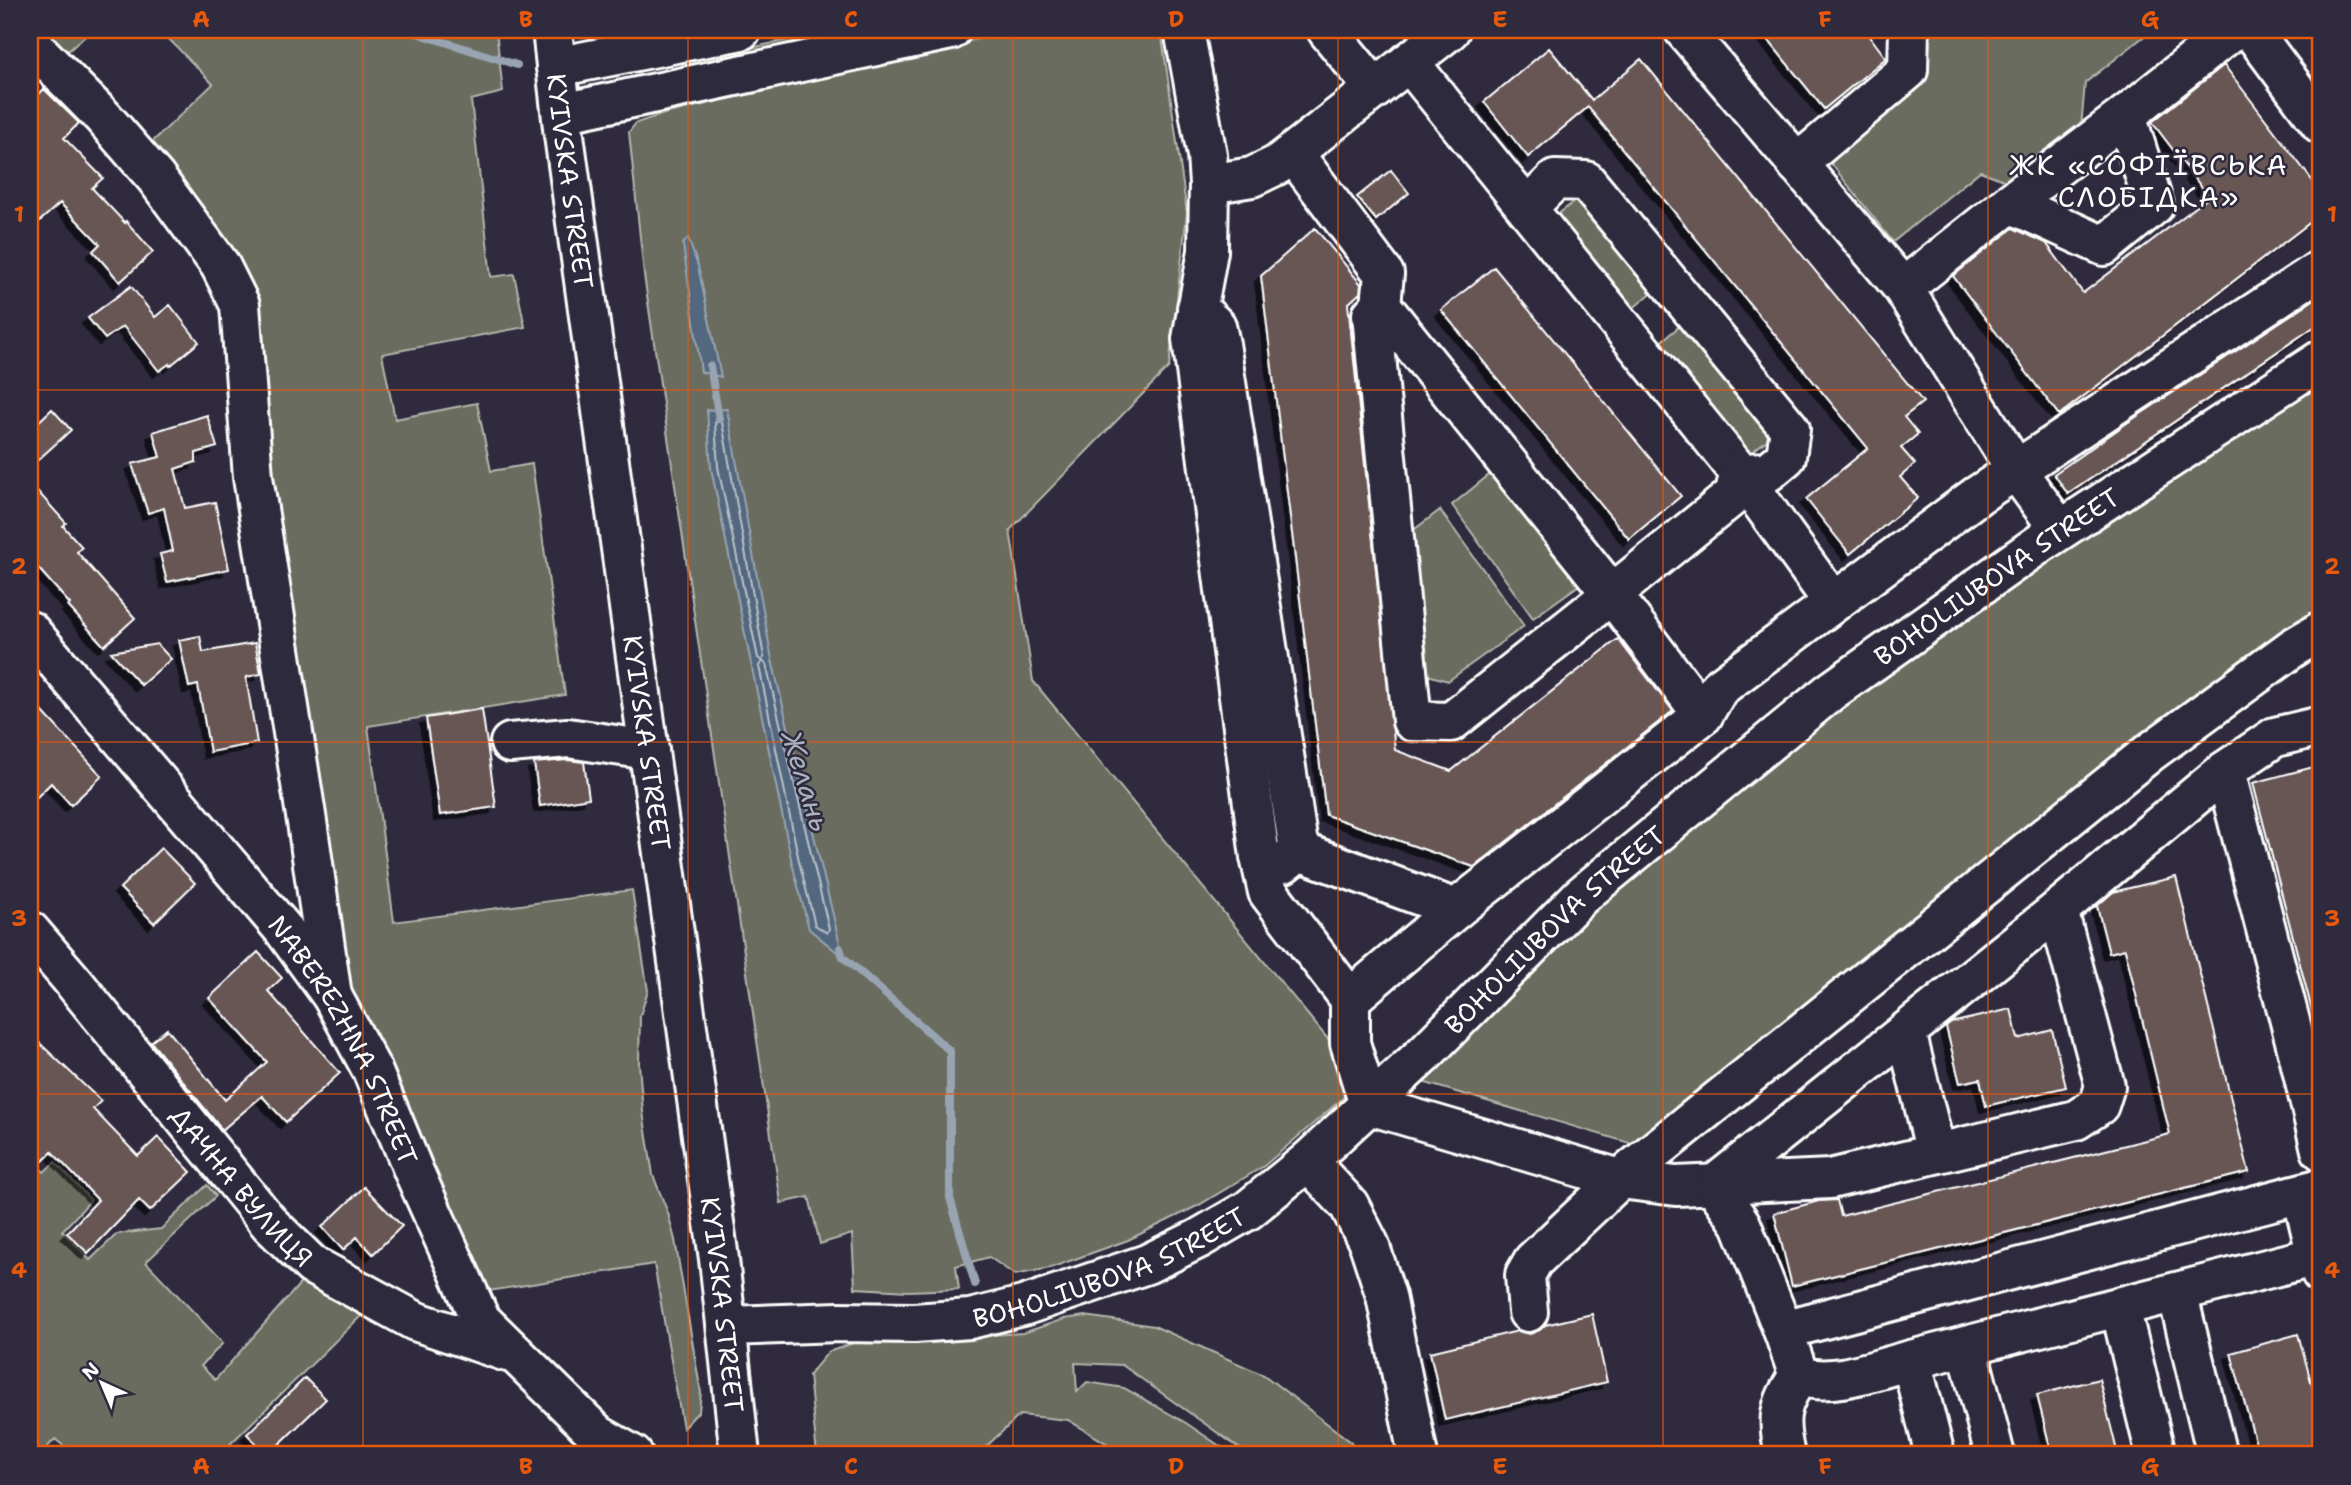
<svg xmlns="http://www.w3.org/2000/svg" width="2351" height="1485" font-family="'Shantell Sans',sans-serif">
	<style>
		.green { fill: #696c5e; stroke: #b4b6ae; stroke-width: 2 }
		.water { fill: #53677e; stroke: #98a4b2; stroke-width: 2 }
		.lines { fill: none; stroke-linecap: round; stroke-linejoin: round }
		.shore { stroke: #bac2cb; stroke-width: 2 }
		.stream { stroke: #98a4b2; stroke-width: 8 }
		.building { fill: #675755; stroke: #fff; stroke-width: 2; filter: url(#shadow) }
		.minor-casing { stroke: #fff; stroke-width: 44 }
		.major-casing { stroke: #fff; stroke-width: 44 }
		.minor { stroke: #2f2a3d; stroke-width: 38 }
		.major { stroke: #2f2a3d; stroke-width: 38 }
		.grid { fill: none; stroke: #e8590c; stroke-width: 2; stroke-opacity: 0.55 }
		.labels { text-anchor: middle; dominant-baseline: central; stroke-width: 5; stroke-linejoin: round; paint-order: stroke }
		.street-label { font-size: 26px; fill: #fff; stroke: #2f2a3d }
		.neighbourhood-label { font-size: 28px; letter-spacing: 2px; fill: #fff; stroke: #2f2a3d }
		.water-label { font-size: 28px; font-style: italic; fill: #a9b3be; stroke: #2f2a3d }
		.neatline { fill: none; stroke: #e8590c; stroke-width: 2.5 }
		.grid-label { font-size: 23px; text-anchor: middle; font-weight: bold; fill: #e8590c }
	</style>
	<defs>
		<filter id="shadow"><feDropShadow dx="-6" dy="6" stdDeviation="0" flood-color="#0009"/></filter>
	</defs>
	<rect width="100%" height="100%" fill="#2f2a3d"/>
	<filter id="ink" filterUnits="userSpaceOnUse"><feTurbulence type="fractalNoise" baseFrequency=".0143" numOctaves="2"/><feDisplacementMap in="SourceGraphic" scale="14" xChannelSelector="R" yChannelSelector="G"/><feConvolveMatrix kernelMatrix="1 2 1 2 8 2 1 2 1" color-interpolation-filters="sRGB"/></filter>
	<g filter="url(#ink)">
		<path class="green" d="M 46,30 L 92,30 L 67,52 Z
			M 160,30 L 496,30 L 503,92 L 471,100 L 491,277 L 514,274 L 525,327 L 382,354 L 395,419 L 477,403 L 491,471 L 532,464 L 565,695 L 368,726 L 394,922 L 632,890 L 648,991 L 640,1016 L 639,1064 L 643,1112 L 653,1175 L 668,1213 L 675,1240 L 701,1393 L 699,1411 L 683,1428 L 654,1264 L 483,1292 L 346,988 L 267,476 L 253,312 L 147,147 L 213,84 Z
			M 833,30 L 893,30 L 684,77 L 682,63 Z
			M 1015,30 L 1161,30 L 1187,213 L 1169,367 L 1010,530 L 1033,681 L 1341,1055 L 1350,1079 L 1343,1098 L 1264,1166 L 1199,1205 L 1128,1240 L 1050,1268 L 1015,1275 L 989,1257 L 956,1266 L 959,1289 L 909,1291 L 855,1288 L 852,1234 L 820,1244 L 809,1197 L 781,1203 L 644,275 L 629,132 L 636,123 L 664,114 Z
			M 1918,30 L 2152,30 L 2085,83 L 2081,128 L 2014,184 L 1980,171 L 1893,242 L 1822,152 Z
			M 1586,193 L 1662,284 L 1625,315 L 1550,220 Z
			M 1691,317 L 1779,430 L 1742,460 L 1653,348 Z
			M 2321,378 L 2321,616 L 1643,1147 L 1419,1081 L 1638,871 L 1841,703 L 2112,514 Z
			M 1500,466 L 1586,580 L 1533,618 L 1452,505 Z
			M 1440,510 L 1524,626 L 1448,681 L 1424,674 L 1411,532 Z
			M 30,1159 L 44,1172 L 55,1162 L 91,1200 L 62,1231 L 90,1260 L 117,1234 L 161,1229 L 207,1185 L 216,1196 L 146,1262 L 223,1343 L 201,1366 L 215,1380 L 305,1278 L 365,1312 L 219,1455 L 75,1455 L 55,1439 L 40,1455 L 30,1455 L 30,1320 L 37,1312 L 30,1303 Z
			M 1085,1316 L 1154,1326 L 1264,1375 L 1351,1442 L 1359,1455 L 1249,1455 L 1122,1365 L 1075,1363 L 1077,1392 L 1087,1382 L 1124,1388 L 1186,1423 L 1233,1455 L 1126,1455 L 1068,1420 L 1020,1415 L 977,1455 L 817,1455 L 809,1375 L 828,1352 L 856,1342 L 946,1342 L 992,1335 L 1023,1333 L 1064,1319 Z"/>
		<path class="water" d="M 688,238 L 698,266 L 721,377 L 701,372 L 683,244 Z
			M 727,409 L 772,660 L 843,957 L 809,929 L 792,863 L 711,468 L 707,410 Z"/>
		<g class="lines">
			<path class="shore" d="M 719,419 L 722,422 L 764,657 L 762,661 L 758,658 L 718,467 L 715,423 Z
				M 762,661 L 766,664 L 829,929 L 827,933 L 815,925 L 799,861 L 759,666 Z"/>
			<path class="stream" d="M 407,30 L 517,65
				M 710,366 L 719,419
				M 840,948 L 843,957 L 950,1051 L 950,1198 L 975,1284"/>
		</g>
		<path class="building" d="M 1760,30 L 1865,30 L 1886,58 L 1824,109 Z
			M 1549,48 L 1592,100 L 1641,59 L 1923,402 L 1904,417 L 1918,434 L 1901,448 L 1915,464 L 1900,477 L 1918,498 L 1850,554 L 1806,499 L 1868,448 L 1588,107 L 1528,157 L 1484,102 Z
			M 2224,65 L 2321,192 L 2321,214 L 2059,415 L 1953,276 L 2013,228 L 2046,243 L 2083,293 L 2209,197 L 2152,122 Z
			M 44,89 L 79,123 L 64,138 L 103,178 L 92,188 L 125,223 L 126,221 L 153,252 L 120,282 L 93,251 L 100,244 L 60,203 L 30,230 L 30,103 Z
			M 1391,170 L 1409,193 L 1376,220 L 1357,197 Z
			M 1315,228 L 1361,284 L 1360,293 L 1348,304 L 1395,750 L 1451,771 L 1618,639 L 1673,711 L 1474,867 L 1326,815 L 1261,276 Z
			M 1494,267 L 1681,496 L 1629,539 L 1441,310 Z
			M 131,286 L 155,317 L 170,305 L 199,342 L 170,366 L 169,364 L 159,371 L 123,326 L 105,339 L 88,318 Z
			M 2321,295 L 2321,322 L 2068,494 L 2054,474 L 2127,423 Z
			M 52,409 L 71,430 L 30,467 L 30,430 Z
			M 207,415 L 217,447 L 196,453 L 196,462 L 175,469 L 185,508 L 215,502 L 229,569 L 167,582 L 160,554 L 173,551 L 164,508 L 148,513 L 132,464 L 160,457 L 153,432 Z
			M 30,483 L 66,523 L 63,526 L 82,547 L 77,552 L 135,618 L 104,646 L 68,606 L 70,604 L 30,559 Z
			M 200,636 L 203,652 L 255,643 L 261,674 L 246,677 L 257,743 L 210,752 L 198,685 L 189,687 L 179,640 Z
			M 157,644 L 171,659 L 141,685 L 111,652 Z
			M 30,698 L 102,776 L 71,805 L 51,783 L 30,804 Z
			M 482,709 L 496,807 L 440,815 L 426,718 Z
			M 567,760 L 584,762 L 589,798 L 540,806 L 534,763 Z
			M 2321,765 L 2321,1018 L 2314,1018 L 2253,783 Z
			M 161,848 L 195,883 L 154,923 L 120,888 Z
			M 2176,877 L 2249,1172 L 1792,1286 L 1774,1213 L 1819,1201 L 1837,1200 L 1841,1216 L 2170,1134 L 2125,949 L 2109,953 L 2097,906 L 2113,892 Z
			M 258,952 L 282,978 L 268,991 L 340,1073 L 286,1122 L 262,1096 L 222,1130 L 151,1042 L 167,1029 L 225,1100 L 267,1062 L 209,998 Z
			M 2011,1009 L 2018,1039 L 2052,1030 L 2066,1087 L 1986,1106 L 1980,1079 L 1960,1083 L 1946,1027 L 1951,1023 Z
			M 30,1034 L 101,1101 L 93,1109 L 138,1156 L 158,1137 L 191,1172 L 150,1211 L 139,1200 L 88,1253 L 67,1233 L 98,1200 L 52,1152 L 43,1161 L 30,1149 Z
			M 364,1187 L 402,1226 L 373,1254 L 357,1237 L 343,1250 L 322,1227 Z
			M 1592,1314 L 1607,1382 L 1445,1420 L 1430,1352 L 1518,1331 L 1530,1334 L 1540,1330 L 1545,1325 Z
			M 2298,1334 L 2321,1418 L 2321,1455 L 2259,1455 L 2231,1353 Z
			M 305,1378 L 326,1399 L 268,1455 L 247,1434 Z
			M 2099,1379 L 2118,1455 L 2052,1455 L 2037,1395 Z"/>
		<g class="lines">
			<defs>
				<g id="minor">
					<path d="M 1184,30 L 1207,155 L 1209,184 L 1208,251 L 1192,339 L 1260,857 L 1268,892 L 1350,999 L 1350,1043 L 1369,1105"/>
					<path d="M 1327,30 L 1375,89"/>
					<path d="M 1684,30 L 1903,288 L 2016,470 L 2060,530"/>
					<path d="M 2251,30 L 2321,124"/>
					<path d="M 30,43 L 103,117 L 156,178 L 220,265 L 240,305 L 253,477 L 307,822 L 332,996"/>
					<path d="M 1409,62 L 1740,473 L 1833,602"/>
					<path d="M 556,67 L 741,30"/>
					<path d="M 562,113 L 951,30"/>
					<path d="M 1293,153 L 1384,274 L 1381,305 L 1372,315 L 1412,721 L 1451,722 L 1612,594 L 1381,305"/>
					<path d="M 1797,164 L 1908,70 L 1909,30"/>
					<path d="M 1209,184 L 1252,177 L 1277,165 L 1450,30"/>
					<path d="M 2010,203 L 2126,115"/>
					<path d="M 1527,208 L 1555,180 L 1586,181 L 1790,429 L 1786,457 L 1768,472 L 1740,473"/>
					<path d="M 1903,288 L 2010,203 L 2104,246 L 2154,205 L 2126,115 L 2233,30"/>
					<path d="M 1197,308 L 1216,326 L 1220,344 L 1299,851 L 1284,863 L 1279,862"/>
					<path id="s1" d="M 30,631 L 284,930 L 332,996 L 372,1070 L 414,1172 L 480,1319 L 598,1435 L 633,1455"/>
					<path d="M 1703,715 L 1612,594 L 1734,495 L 1740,473"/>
					<path d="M 510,743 L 568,738 L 649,750"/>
					<path d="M 2225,771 L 2298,1052 L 2321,1150"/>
					<path d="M 1299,851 L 1456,909 L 1703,715 L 1719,688 L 1978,495 L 2321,269"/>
					<path id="s2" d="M 30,931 L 72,980 L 270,1224 L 312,1265 L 415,1321 L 507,1352"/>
					<path d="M 1350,999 L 1456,909"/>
					<path d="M 1906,1032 L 1936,1153"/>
					<path d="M 1369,1105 L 1620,1179 L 1676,1186 L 1830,1179 L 2076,1120 L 2099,1105 L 2105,1086 L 2058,910"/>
					<path d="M 1308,1161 L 1349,1205 L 1369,1244 L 1386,1296 L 1418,1455"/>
					<path d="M 1714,1185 L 2058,910 L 2225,771 L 2275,737 L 2321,726"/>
					<path d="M 1714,1185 L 1741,1224 L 1783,1330 L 2321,1188"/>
					<path d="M 2302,1194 L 2321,1273"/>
					<path d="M 2177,1292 L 2217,1455"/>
					<path d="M 2120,1307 L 2156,1455"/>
					<path d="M 1528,1312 L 1525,1275 L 1533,1261 L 1620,1179 L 2149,753 L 2294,647 L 2321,631"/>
					<path id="s3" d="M 727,1326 L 839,1322 L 914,1323 L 970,1319 L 1023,1306 L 1147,1264 L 1198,1239 L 1248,1210 L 1308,1161 L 1424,1054 L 1581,896 L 1830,692 L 2042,542 L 2321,360"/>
					<path d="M 1783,1330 L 1799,1376 C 1834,1387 1876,1369 1911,1360 L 1935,1455"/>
					<path d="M 1967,1346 L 1995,1455"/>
					<path d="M 1911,1360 L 2317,1256"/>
					<path d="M 1785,1455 C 1777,1421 1778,1405 1799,1376"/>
				</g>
				<g id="major">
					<path id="s4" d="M 552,30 L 563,128 L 719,1259 L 740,1455"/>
				</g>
			</defs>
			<use href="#minor" class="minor-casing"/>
			<use href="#major" class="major-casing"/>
			<use href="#minor" class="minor"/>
			<use href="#major" class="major"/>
		</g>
	</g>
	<path class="grid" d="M 363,30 L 363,1455M 688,30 L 688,1455M 1013,30 L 1013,1455M 1338,30 L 1338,1455M 1663,30 L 1663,1455M 1988,30 L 1988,1455M 30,390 L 2321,390M 30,742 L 2321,742M 30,1094 L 2321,1094"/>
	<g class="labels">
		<g class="street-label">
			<text stroke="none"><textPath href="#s4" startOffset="152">KYIVSKA STREET</textPath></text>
			<text stroke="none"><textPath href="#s3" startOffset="1526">BOHOLIUBOVA STREET</textPath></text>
			<text stroke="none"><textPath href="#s4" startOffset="719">KYIVSKA STREET</textPath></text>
			<text stroke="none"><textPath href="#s3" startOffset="959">BOHOLIUBOVA STREET</textPath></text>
			<text stroke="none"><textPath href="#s1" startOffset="518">NABEREZHNA STREET</textPath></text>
			<text stroke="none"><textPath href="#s2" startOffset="332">ДАЧНА ВУЛИЦЯ</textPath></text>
			<text stroke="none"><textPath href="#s3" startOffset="392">BOHOLIUBOVA STREET</textPath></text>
			<text stroke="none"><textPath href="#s4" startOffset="1286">KYIVSKA STREET</textPath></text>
		</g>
		<g class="neighbourhood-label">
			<text x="2149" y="165">ЖК «СОФІЇВСЬКА<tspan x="2149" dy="32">СЛОБІДКА»</tspan></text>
		</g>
		<g class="water-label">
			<text transform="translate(806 781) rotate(73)">Желань</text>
		</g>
	</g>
	<rect width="2351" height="1485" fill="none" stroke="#2f2a3d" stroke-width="77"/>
	<g transform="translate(102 1383) rotate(316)" stroke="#2f2a3d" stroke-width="5" paint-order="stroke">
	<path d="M0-5L12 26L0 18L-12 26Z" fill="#ffffff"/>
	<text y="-10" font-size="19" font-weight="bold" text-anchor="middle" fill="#ffffff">N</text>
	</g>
	<rect x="38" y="38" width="2274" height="1408" class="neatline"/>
	<g class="grid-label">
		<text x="201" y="27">A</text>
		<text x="526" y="27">B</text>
		<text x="851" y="27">C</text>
		<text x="1176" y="27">D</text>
		<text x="1500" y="27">E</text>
		<text x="1825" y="27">F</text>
		<text x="2150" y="27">G</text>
		<text x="19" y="222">1</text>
		<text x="2332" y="222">1</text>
		<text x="19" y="574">2</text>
		<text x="2332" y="574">2</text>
		<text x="19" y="926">3</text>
		<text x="2332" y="926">3</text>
		<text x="19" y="1278">4</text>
		<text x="2332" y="1278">4</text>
		<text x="201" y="1474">A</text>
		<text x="526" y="1474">B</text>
		<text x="851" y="1474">C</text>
		<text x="1176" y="1474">D</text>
		<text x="1500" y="1474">E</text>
		<text x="1825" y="1474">F</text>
		<text x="2150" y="1474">G</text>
	</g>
</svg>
